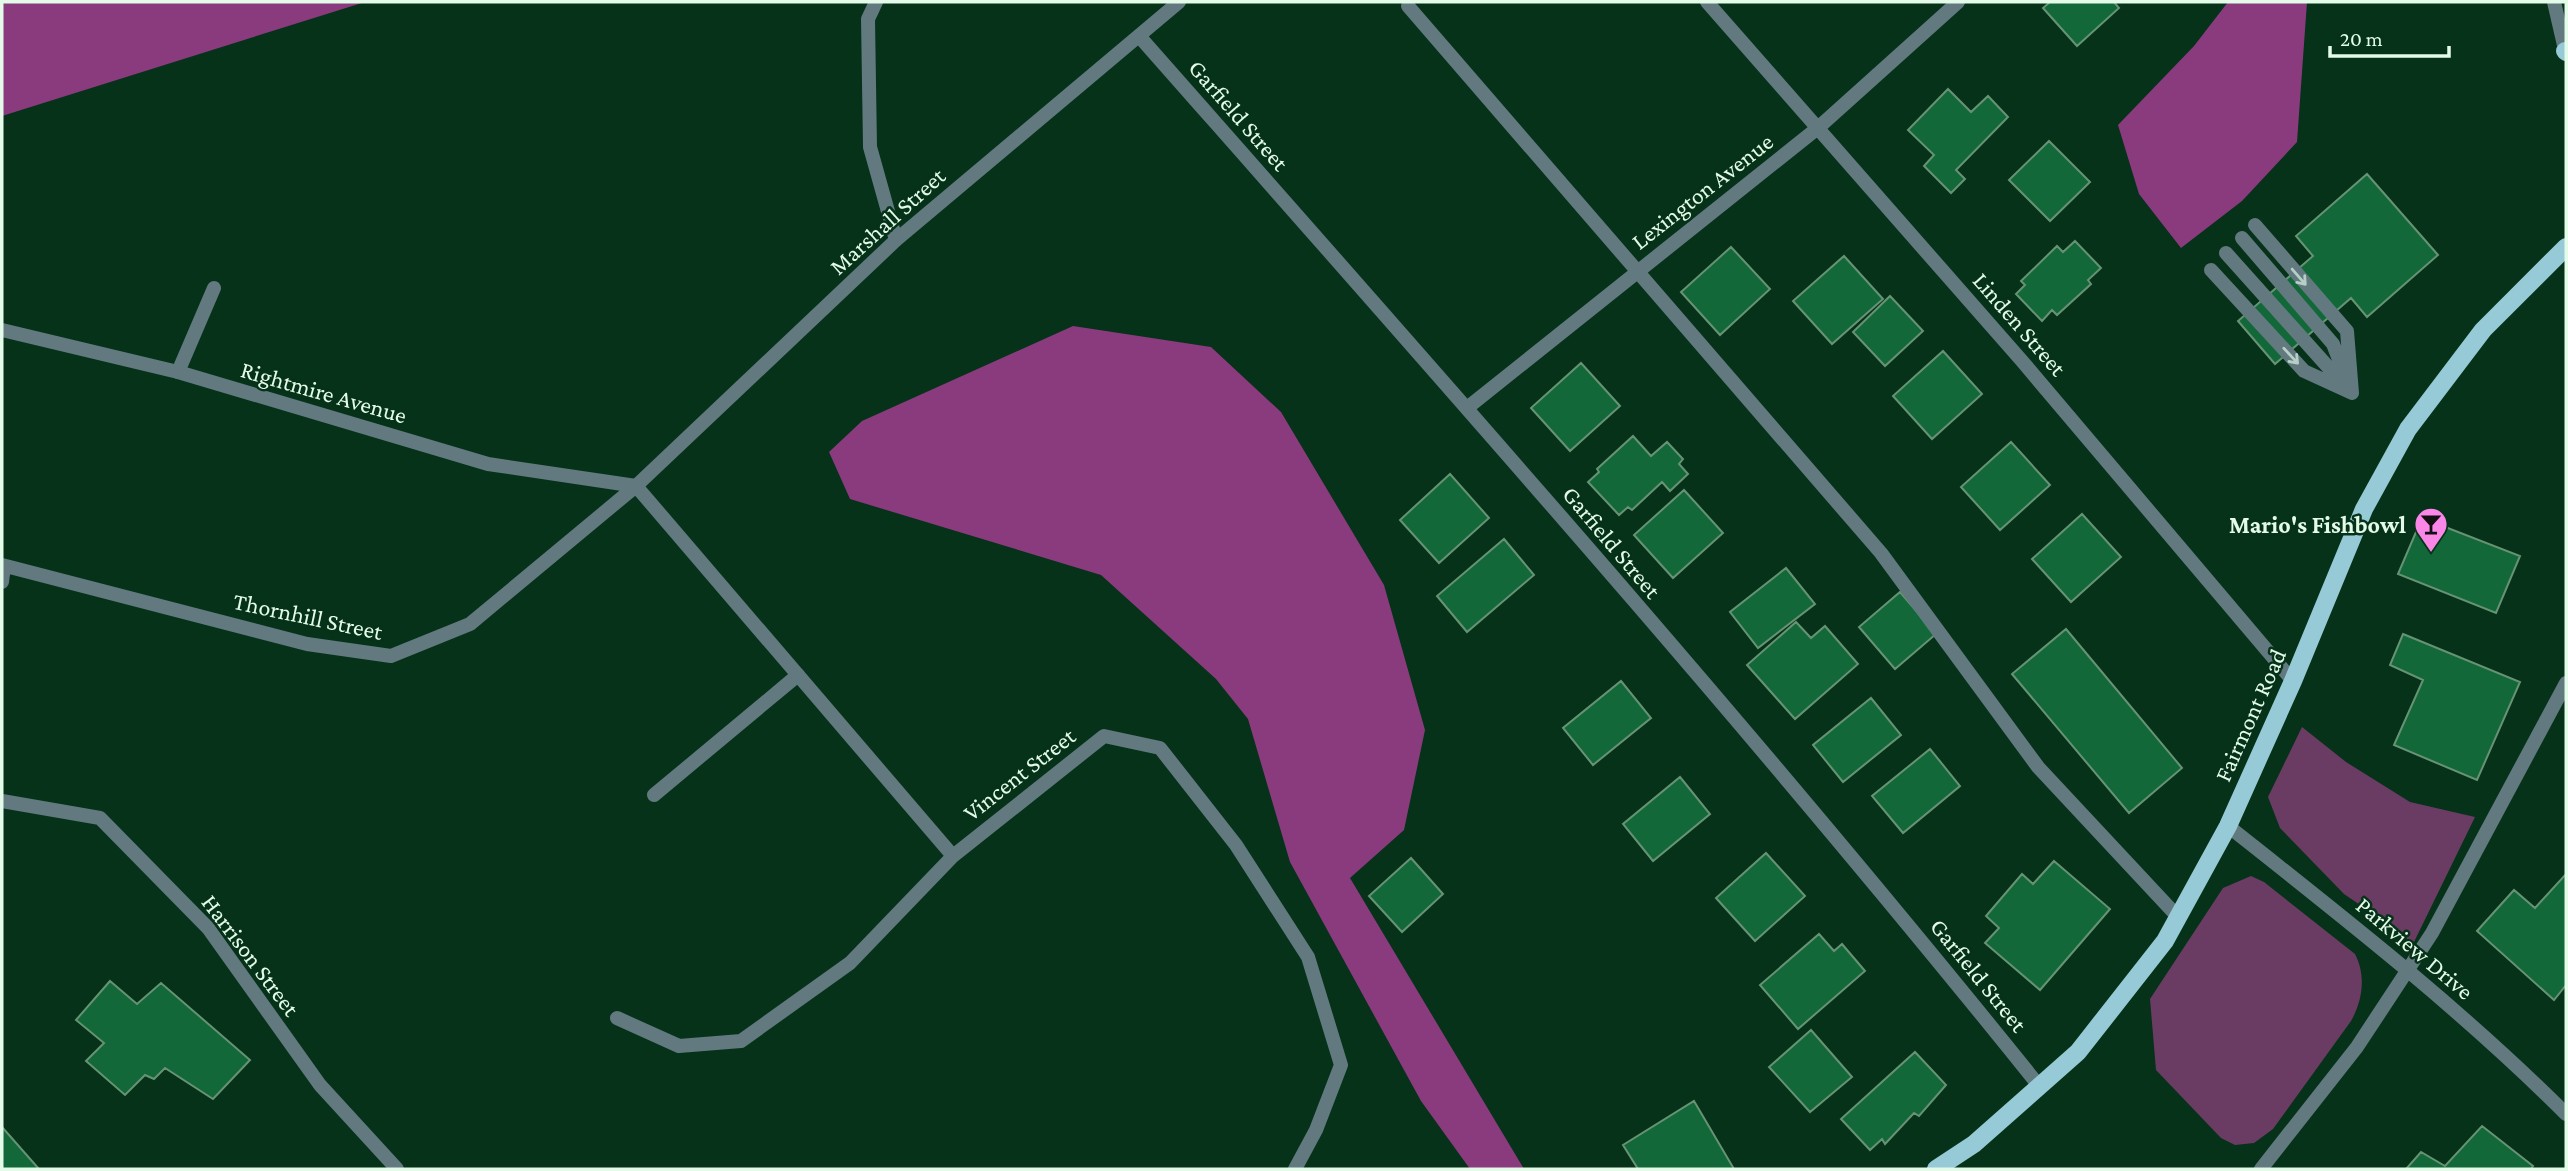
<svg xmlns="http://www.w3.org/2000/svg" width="2568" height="1171" font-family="'Crimson Pro',serif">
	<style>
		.green { fill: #6b3c63 }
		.forest { fill: #893b7d }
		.building { fill: #126839; stroke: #679374; stroke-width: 2 }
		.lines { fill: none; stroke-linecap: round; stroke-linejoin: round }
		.service { stroke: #61797f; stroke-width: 14 }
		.minor { stroke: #61797f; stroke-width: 14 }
		.tertiary { stroke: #61797f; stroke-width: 14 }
		.primary { stroke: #96cad6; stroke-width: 18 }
		.oneway { stroke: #b6cec5 }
		.labels { text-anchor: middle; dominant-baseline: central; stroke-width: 5; stroke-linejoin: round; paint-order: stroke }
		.street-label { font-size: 24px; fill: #e4fbea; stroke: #053219 }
		.poi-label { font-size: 24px; font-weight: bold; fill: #e4fbea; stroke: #053219; text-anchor: end }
	</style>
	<rect width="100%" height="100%" fill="#053219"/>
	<path class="green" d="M 2302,727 L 2346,762 L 2410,802 L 2475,817 L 2414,942 L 2399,937 L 2385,922 L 2344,894 L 2280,828 L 2268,797 Z
		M 2251,876 L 2264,882 L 2355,954 C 2366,975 2363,1000 2351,1021 L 2273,1129 L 2254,1143 L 2235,1145 L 2221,1138 L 2156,1070 L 2150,999 L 2223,888 Z"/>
	<path class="forest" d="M 2,2 L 365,2 L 2,116 Z
		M 2228,2 L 2307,2 L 2297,142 L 2242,201 L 2181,248 L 2139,194 L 2118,125 L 2194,46 Z
		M 1073,326 L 1211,347 L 1281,412 L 1384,585 L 1425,730 L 1404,830 L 1350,878 L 1524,1169 L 1470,1169 L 1421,1101 L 1290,862 L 1248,719 L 1216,679 L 1101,575 L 850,499 L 829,452 L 862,421 Z"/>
	<path class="building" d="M 2050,2 L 2114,2 L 2119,8 L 2077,46 L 2043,8 Z
		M 1948,89 L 1971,112 L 1988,96 L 2008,117 L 1956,170 L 1965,179 L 1951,193 L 1924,166 L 1934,155 L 1908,130 Z
		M 2049,141 L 2090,182 L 2050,221 L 2009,180 Z
		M 2367,174 L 2438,255 L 2367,317 L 2351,298 L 2275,364 L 2238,321 L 2313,256 L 2296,236 Z
		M 2075,241 L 2101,268 L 2088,280 L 2091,284 L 2057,315 L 2052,310 L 2042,321 L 2016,294 L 2025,285 L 2021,281 L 2057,246 L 2063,252 Z
		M 1731,247 L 1770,289 L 1720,335 L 1681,292 Z
		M 1844,256 L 1883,299 L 1832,344 L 1793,301 Z
		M 1890,296 L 1923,331 L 1885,366 L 1853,332 Z
		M 1943,351 L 1982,394 L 1932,439 L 1893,396 Z
		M 1581,363 L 1620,406 L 1570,451 L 1531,408 Z
		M 1633,436 L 1651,456 L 1667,442 L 1683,459 L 1679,464 L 1688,474 L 1670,491 L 1662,482 L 1632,510 L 1628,507 L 1619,515 L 1588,482 L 1599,472 L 1597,469 Z
		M 2011,442 L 2050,485 L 2000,530 L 1961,487 Z
		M 1450,474 L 1489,518 L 1439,563 L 1400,520 Z
		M 1684,490 L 1723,533 L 1673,578 L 1634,535 Z
		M 2082,514 L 2121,557 L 2071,602 L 2032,559 Z
		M 2422,518 L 2520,556 L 2496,613 L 2398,574 Z
		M 1504,539 L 1534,575 L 1467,632 L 1437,596 Z
		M 1786,568 L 1815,604 L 1758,648 L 1730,612 Z
		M 1900,592 L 1936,634 L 1895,669 L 1859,627 Z
		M 1796,622 L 1811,638 L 1825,626 L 1858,664 L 1795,719 L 1747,665 Z
		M 2066,629 L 2182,768 L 2129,813 L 2012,674 Z
		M 2403,634 L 2520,682 L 2477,780 L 2394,745 L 2423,680 L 2390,665 Z
		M 1621,681 L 1651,718 L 1593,765 L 1563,728 Z
		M 1871,698 L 1901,735 L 1843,782 L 1813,745 Z
		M 1930,749 L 1960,786 L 1903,833 L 1872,796 Z
		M 1680,777 L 1710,814 L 1653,861 L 1623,824 Z
		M 1766,853 L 1805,896 L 1755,941 L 1716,898 Z
		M 1411,858 L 1443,894 L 1402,932 L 1369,896 Z
		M 2054,861 L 2110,909 L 2040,990 L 1985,943 L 1999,928 L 1986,916 L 2022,874 L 2033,884 Z
		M 2566,874 L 2566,985 L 2554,1000 L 2477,931 L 2514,890 L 2535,908 Z
		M 1819,934 L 1834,951 L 1842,944 L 1865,971 L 1798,1029 L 1760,985 Z
		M 110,981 L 137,1004 L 161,983 L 250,1060 L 213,1099 L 165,1068 L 154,1079 L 145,1075 L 125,1095 L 86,1061 L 104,1043 L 76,1020 Z
		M 1811,1030 L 1852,1077 L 1810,1112 L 1769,1067 Z
		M 1915,1052 L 1946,1085 L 1919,1116 L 1914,1113 L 1885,1144 L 1882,1139 L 1870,1150 L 1841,1119 Z
		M 1694,1101 L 1734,1169 L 1638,1169 L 1623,1145 Z
		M 2482,1126 L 2533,1166 L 2531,1169 L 2406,1169 L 2421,1152 L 2445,1166 Z
		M 2,1127 L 39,1169 L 2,1169 Z"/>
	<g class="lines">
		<path class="service" d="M 2255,225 L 2347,331 L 2352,393
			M 2242,238 L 2333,344 L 2345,375
			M 2226,253 L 2346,387
			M 2211,270 L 2304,371 L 2352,393
			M 178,372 L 214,288
			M 654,795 L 798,675"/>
		<path class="minor" d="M 876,2 L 868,19 L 870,147 L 896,240
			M 1707,2 L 2022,361 L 2293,681
			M 1408,6 L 1881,553 L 2038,767 L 2178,917
			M 1139,36 C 1444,382 1751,727 2040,1087
			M 2,330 L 178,372 L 488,464 L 636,486
			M 1467,408 L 1819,127 L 1958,2
			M 636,486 L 953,856
			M 2,565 L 307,644 L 391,656 L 470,624 L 636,486 L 896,240 L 1179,2
			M 2,582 L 4,566
			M 2,801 L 100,818 L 208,928 L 320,1085 L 397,1169
			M 2228,826 C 2344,918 2461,1009 2566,1114
			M 617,1018 L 679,1046 L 741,1041 L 850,963 L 953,856 L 1104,736 L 1160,748 L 1236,845 L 1308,957 L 1341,1065 L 1316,1130 L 1295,1169
			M 2261,1169 L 2357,1047 L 2432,933 L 2566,683"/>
		<path class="tertiary" d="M 2554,2 L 2566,54"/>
		<path class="primary" d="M 2565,51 L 2566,52
			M 1936,1169 L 1974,1144 L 2078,1052 L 2165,941 L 2228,826 L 2293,681 L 2364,509 L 2408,429 L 2483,330 L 2566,247"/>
	</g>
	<defs><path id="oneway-shaft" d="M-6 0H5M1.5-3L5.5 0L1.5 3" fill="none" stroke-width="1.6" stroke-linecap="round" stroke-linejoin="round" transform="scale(1.75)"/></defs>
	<g class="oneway">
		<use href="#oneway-shaft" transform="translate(2299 277) rotate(49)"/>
		<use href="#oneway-shaft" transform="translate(2291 356) rotate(47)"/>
	</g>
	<defs>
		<symbol id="bar-pin" viewBox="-11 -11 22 30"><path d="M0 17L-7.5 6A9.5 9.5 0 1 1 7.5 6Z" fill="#fa87e7" stroke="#053219"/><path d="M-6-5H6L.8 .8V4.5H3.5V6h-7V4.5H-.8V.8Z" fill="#111"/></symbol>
	</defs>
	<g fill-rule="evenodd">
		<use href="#bar-pin" x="2412" y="505" width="38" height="52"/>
	</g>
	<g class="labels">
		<g class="street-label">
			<text transform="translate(1239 115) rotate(49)">Garfield Street</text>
			<text transform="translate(1702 191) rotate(-38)">Lexington Avenue</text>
			<text transform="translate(887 221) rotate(-42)">Marshall Street</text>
			<text transform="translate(2020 324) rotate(49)">Linden Street</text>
			<text transform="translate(324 392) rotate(16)">Rightmire Avenue</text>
			<text transform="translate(1612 542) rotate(50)">Garfield Street</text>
			<text transform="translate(308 616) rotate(12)">Thornhill Street</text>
			<text transform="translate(2250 715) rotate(-66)">Fairmont Road</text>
			<text transform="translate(1019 774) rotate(-38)">Vincent Street</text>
			<text transform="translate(2415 948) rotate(40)">Parkview Drive</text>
			<text transform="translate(251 955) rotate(53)">Harrison Street</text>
			<text transform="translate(1979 975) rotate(51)">Garfield Street</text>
		</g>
		<g class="poi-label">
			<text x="2406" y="524">Mario's Fishbowl</text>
		</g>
	</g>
	<rect width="2568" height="1171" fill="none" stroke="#e4fbea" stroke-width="7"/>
	<path d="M2330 46v10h119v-10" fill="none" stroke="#e4fbea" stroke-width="3.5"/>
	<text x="2340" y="46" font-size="21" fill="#e4fbea" stroke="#053219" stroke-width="5" paint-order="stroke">20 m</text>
</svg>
